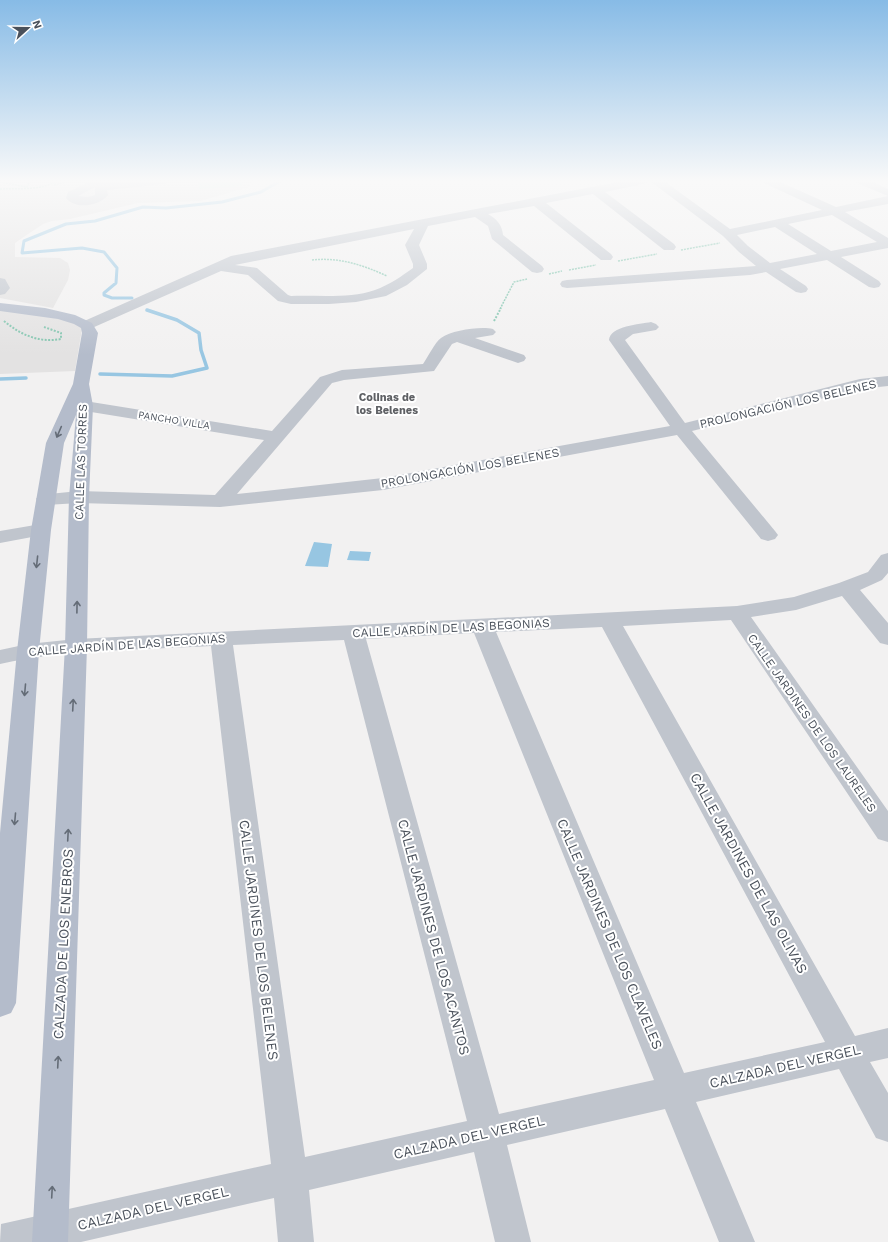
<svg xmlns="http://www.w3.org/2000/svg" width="888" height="1242" font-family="'Work Sans',sans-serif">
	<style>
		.education { fill: #e3e2e2 }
		.green { fill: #c5ead9 }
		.water { fill: #97c6e2 }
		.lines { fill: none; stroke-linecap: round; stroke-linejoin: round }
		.stream-far1 { stroke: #97c6e2; stroke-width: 3 }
		.stream { stroke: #97c6e2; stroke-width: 3.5 }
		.path-far1 { stroke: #81c4ae; stroke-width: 1.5; stroke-dasharray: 2 1; stroke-linecap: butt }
		.path { stroke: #81c4ae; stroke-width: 2; stroke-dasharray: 2 1.5; stroke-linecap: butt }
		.minor { fill: #c0c5cd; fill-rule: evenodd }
		.major { fill: #b4bccb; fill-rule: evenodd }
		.oneway { stroke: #646c77 }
		.labels { text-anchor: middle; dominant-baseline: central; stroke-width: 4; stroke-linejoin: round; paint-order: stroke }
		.far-street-label { font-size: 10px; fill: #4a515b; stroke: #fff }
		.far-neighbourhood-label { font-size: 11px; font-weight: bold; fill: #5e6064; stroke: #fff }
		.street-label { font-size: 12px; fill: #4a515b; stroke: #fff }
		.near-street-label { font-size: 14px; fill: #4a515b; stroke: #fff }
	</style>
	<rect width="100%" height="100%" fill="#f2f1f1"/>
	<path class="education" d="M 0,181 L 251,181 L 249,187 L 200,201 L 138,203 L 70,219 L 52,221 L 43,224 L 25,236 L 15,243 L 15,257 L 60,258 L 68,263 L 70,270 L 68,280 L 53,308 L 0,298 Z
		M 0,309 L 22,311 L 79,323 L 82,329 L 75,371 L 0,374 Z"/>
	<path class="green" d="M 198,181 L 241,181 L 242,186 L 199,189 Z"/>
	<path class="water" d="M 314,542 L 332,544 L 328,567 L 305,566 Z
		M 350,551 L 371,552 L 369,561 L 347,560 Z"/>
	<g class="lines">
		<path class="stream-far1" d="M 132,298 L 112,298 L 104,295 L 104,293 L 116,283 L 117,268 L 104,252 L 82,248 L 22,253 L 24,241 L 66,224 L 95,221 L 143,207 L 166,208 L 222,202 L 261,192 L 280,181"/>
		<path class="stream" d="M 100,374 L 172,376 L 207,368 L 201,350 L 199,333 L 177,320 L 147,310
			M 0,379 L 26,378"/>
		<path class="path-far1" d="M 0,182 L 27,187 L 30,181
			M 54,185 L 66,182
			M 0,189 C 19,188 40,191 57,181
			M 681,250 L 720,243
			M 312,260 C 339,257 363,265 387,276
			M 618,261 L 657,254
			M 569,270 L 596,265
			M 549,274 L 562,271
			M 500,309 L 514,282 L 527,279"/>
		<path class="path" d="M 4,321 C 21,335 39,343 61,339 L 61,333 L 44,327
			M 494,321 L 501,308"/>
		<path class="minor" d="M 91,181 L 103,181 L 106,183 L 124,181 L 171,181 L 165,184 L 107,190 L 108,195 C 100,206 75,210 66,198 L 68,192 ZM 95,187 L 95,195 L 88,197 L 78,196 Z
			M 623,181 L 649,181 L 643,184 L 605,192 L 674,244 L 676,247 L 674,250 L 664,250 L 593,194 L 546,203 L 611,254 L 613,257 L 611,260 L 601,260 L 534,206 L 488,214 C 497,219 502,225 503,235 L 542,266 L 544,269 L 542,272 L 537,273 L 532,272 L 492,239 L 488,226 L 475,217 L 428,226 L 419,245 L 427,264 L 427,269 L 407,285 L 386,296 L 356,302 L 329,304 L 291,304 L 278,301 L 248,275 L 221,271 L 92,328 L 87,329 L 82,328 L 80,325 L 82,322 L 231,256 ZM 414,229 L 405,245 L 413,264 L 413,268 C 402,276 389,285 375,290 C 349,299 318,295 291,296 L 288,295 L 257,268 L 235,265 Z
			M 650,181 L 664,181 L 730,229 L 822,210 L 764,183 L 762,181 L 778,181 L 836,207 L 888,196 L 857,183 L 855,181 L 871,181 L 888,189 L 888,204 L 845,212 L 888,238 L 888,248 L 841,257 L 879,281 L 881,284 L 879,287 L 874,288 L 869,287 L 827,260 L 780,269 L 806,286 L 808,289 L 806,292 L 801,293 L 796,292 L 766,272 L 750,275 L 567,288 L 562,287 L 560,284 L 562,281 L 567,280 L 756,266 L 739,252 L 723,236 ZM 832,215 L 877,242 L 831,251 L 788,224 ZM 775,227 L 817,254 L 770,263 L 748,246 L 737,235 Z
			M 0,278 L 5,279 L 10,288 L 5,294 L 0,295 Z
			M 651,322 L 656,324 L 659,327 L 656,330 L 633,334 L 625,340 L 685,423 L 860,379 L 888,376 L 888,386 L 860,389 L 692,431 L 775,531 L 778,535 L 775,539 L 768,541 L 761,539 L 677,435 L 383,490 L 220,507 L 79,503 L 46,505 L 39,503 L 36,499 L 39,495 L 79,491 L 215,495 L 264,440 L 85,411 L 66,410 L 64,406 L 66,402 L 85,401 L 272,431 L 320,377 L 342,370 L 423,364 C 428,357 435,342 441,338 C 452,330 481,326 493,329 L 496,332 L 493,335 L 475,338 L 524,355 L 526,358 L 524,361 L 518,363 L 457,342 L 452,344 L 434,371 L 344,380 L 332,383 L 237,494 L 383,478 L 670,426 L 609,340 C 610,326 640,324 651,322 Z
			M 41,524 L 48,526 L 51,530 L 48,534 L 0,543 L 0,531 Z
			M 888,553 L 888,573 L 882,580 L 860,590 L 888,623 L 888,645 L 880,643 L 842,596 L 796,610 L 751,617 L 888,811 L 888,842 L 878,839 L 731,620 L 623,626 L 855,1036 L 888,1028 L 888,1058 L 870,1062 L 888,1093 L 888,1142 L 876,1138 L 839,1069 L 696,1102 L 755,1242 L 719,1242 L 665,1109 L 507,1145 L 531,1242 L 495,1242 L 474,1152 L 309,1190 L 314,1242 L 278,1242 L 274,1198 L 81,1242 L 0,1242 L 1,1224 L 271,1164 L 211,646 C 141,650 69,649 0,664 L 0,650 L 28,644 L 76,639 L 737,606 L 794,597 L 839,583 L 868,572 L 881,555 ZM 602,627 L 825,1042 L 684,1073 L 496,632 ZM 474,633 L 654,1080 L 499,1114 L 366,639 ZM 344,640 L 467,1121 L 305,1157 L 233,645 Z"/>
		<path class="major" d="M 0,303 L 45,308 L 75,315 L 92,323 L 98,333 L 89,384 L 93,406 L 89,497 L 87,646 L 68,1242 L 32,1242 L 65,646 L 69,497 L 76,415 L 64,443 L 51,530 L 39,651 L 16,1003 L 11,1013 L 0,1017 L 0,833 L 17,651 L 31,530 L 46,443 L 73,384 L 82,333 L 81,328 L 74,324 L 58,319 L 0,311 Z"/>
	</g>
	<defs><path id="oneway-shaft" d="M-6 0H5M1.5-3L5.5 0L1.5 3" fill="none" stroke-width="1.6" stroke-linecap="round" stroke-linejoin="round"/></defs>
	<g class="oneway">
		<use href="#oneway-shaft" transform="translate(59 432) rotate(113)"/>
		<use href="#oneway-shaft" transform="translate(37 562) rotate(96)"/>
		<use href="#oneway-shaft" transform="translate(77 607) rotate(-89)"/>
		<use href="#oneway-shaft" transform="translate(25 690) rotate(95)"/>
		<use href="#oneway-shaft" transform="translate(73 705) rotate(-87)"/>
		<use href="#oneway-shaft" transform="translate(15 819) rotate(95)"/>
		<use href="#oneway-shaft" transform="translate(68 835) rotate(-87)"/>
		<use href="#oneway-shaft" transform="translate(58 1062) rotate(-87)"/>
		<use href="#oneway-shaft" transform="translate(52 1192) rotate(-87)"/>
	</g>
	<linearGradient id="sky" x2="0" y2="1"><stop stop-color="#87bbe6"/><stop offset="0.51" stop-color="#f9f9f9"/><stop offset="1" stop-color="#f9f9f9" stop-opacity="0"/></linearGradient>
	<rect width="888" height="355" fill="url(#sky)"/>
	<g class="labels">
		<g class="far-street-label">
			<text transform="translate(174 420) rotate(9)">PANCHO VILLA</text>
		</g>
		<g class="far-neighbourhood-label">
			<text x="387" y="397">Colinas de<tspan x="387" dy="13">los Belenes</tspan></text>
		</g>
		<g class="street-label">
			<text transform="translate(788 404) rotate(-13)">PROLONGACIÓN LOS BELENES</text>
			<text transform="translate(81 462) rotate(-88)">CALLE LAS TORRES</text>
			<text transform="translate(470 468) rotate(-10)">PROLONGACIÓN LOS BELENES</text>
			<text transform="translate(451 628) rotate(-3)">CALLE JARDÍN DE LAS BEGONIAS</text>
			<text transform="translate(127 645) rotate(-4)">CALLE JARDÍN DE LAS BEGONIAS</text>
			<text transform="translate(812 723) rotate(55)">CALLE JARDINES DE LOS LAURELES</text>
		</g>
		<g class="near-street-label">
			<text transform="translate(749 873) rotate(61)">CALLE JARDINES DE LAS OLIVAS</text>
			<text transform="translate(610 934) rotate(67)">CALLE JARDINES DE LOS CLAVELES</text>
			<text transform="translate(434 937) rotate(75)">CALLE JARDINES DE LOS ACANTOS</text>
			<text transform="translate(259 940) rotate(83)">CALLE JARDINES DE LOS BELENES</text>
			<text transform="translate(63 944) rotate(-87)">CALZADA DE LOS ENEBROS</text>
			<text transform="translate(785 1066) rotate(-13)">CALZADA DEL VERGEL</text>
			<text transform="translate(469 1137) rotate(-13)">CALZADA DEL VERGEL</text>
			<text transform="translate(153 1208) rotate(-13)">CALZADA DEL VERGEL</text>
		</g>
	</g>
	<g transform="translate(28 28) rotate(69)" stroke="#ffffff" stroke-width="3" paint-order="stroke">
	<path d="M0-3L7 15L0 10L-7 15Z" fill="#4a515b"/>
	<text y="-6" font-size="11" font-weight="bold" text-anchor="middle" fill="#4a515b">N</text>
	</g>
</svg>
